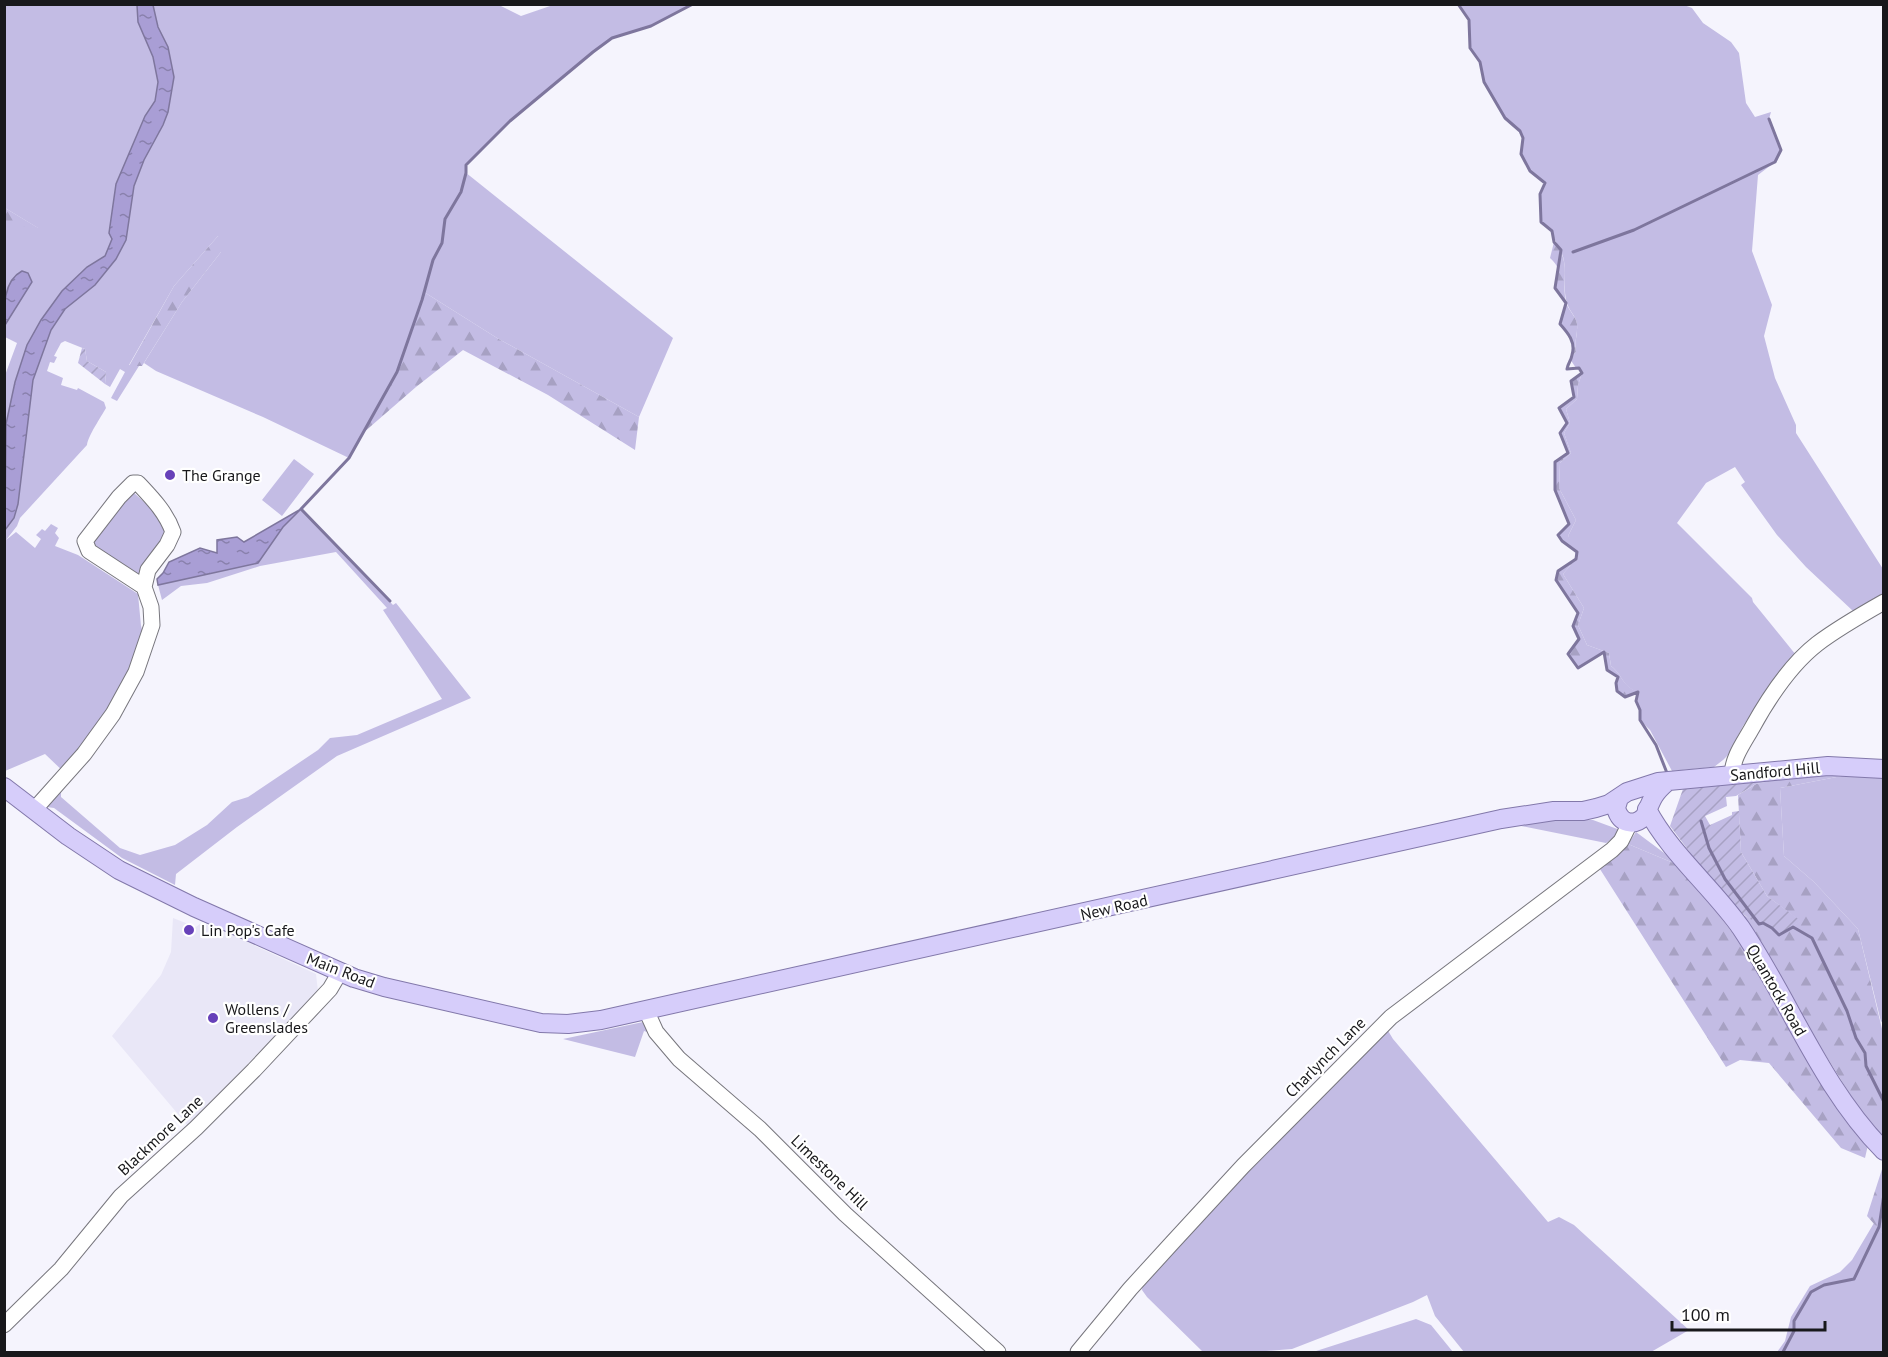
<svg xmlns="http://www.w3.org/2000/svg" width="1888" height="1357" font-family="'PT Sans',sans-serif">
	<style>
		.built { fill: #e9e7f7 }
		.grass { fill: #c3bce4 }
		.forest { fill: url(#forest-firs) }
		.garden { fill: url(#garden-furrows) }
		.water { fill: url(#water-ripples); stroke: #7e769d; stroke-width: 1.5 }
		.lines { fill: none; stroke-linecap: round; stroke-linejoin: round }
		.stream { stroke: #7e769d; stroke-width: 3 }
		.minor-casing { stroke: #77767d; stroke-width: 17 }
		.major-casing { stroke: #8278aa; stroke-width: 20 }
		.minor { stroke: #fff; stroke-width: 15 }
		.major { stroke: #d6cdfa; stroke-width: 18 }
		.poi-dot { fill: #6741b9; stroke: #fff; stroke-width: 2 }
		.labels { text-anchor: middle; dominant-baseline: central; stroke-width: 4.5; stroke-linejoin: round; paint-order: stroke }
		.poi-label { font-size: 16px; fill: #18181b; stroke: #fff; text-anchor: start }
		.street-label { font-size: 16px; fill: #18181b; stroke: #fff }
	</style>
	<defs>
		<pattern id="forest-firs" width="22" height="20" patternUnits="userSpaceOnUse" patternTransform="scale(1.5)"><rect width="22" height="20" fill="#c3bce4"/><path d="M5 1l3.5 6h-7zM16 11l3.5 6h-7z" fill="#a7a1c3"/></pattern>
		<pattern id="garden-furrows" width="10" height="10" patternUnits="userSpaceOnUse" patternTransform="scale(1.5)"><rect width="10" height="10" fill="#c3bce4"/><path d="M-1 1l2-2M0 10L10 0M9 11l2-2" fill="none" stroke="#a7a1c3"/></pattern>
		<pattern id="water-ripples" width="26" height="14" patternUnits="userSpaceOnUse" patternTransform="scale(1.5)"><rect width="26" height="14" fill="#a99ed5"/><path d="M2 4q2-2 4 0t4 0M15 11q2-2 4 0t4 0" fill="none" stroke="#8980ac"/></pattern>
	</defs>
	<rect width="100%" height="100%" fill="#f5f4fd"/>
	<path class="built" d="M 173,918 L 196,927 L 201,923 L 217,928 L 316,974 L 317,983 L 318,991 L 188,1126 L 112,1036 L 161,975 L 171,952 Z"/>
	<path class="grass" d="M 497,4 L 521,16 L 553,5 L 693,5 L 651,26 L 612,38 L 593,52 L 510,121 L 466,166 L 466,173 L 470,176 L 673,338 L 639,417 L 497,338 L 424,292 L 397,372 L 349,458 L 263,417 L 156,371 L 144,363 L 182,302 L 221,252 L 218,236 L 174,286 L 129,365 L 139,366 L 117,401 L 111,398 L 125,372 L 120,369 L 110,387 L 105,384 L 106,372 L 87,361 L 85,349 L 65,341 L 61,343 L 54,356 L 57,357 L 54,363 L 50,362 L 47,371 L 63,378 L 61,385 L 77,390 L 78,388 L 104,402 L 106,408 C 101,417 88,436 87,445 L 20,518 L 17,526 L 6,540 L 16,532 L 35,548 L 41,539 L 36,535 L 42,529 L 45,531 L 51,524 L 58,528 L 55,533 L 59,538 L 55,546 L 78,555 L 138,594 L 141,626 L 146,643 L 140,673 L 66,774 L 45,754 L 5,771 L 4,378 L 17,343 L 5,337 L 5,223 L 38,228 L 5,208 L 5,5 Z
		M 1458,5 L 1684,5 L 1692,8 L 1703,23 L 1731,42 L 1739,53 L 1746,103 L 1755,117 L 1771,112 L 1769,119 L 1781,150 L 1775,162 L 1758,175 L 1752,251 L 1772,305 L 1764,336 L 1775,378 L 1796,425 L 1796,433 L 1883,569 L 1883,595 L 1853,611 L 1806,567 L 1777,535 L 1741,485 L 1745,482 L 1735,467 L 1706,483 L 1677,523 L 1752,598 L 1753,602 L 1796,655 L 1780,673 L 1743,726 L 1729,754 L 1723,760 L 1714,767 L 1672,771 L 1650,730 L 1640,720 C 1640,710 1636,703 1637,692 C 1620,684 1624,676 1611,666 L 1609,653 L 1587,645 L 1578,625 L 1584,608 L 1563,574 C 1578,557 1579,557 1568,536 L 1576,520 L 1559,488 L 1560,463 L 1571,453 L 1564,433 L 1570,423 L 1566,409 L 1577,399 L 1578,385 L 1582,373 L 1579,368 L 1576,368 L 1570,359 L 1576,352 C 1574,342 1578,334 1577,324 C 1576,316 1569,311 1567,303 C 1563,292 1566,274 1564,261 C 1562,249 1554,242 1552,231 L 1541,222 L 1541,193 L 1545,183 L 1530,171 L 1521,154 L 1523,138 L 1520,131 L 1505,118 L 1484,82 L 1480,62 L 1470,48 L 1469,20 Z
		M 294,459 L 314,474 L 282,516 L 262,500 Z
		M 133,492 L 162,518 L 167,539 L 136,579 L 89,544 Z
		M 301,509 L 393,605 L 396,603 L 471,698 L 337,756 L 237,827 L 176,874 L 175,885 L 122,858 L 54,808 L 47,807 L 47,798 L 61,789 L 61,797 L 120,848 L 140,855 L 175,845 L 207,825 L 232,802 L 248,797 L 318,750 L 330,738 L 357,735 L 442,699 L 383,610 L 387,608 L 336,552 L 260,566 L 207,583 L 181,586 L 162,600 L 158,585 L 258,563 L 283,527 Z
		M 1847,775 L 1883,775 L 1884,1020 L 1881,1022 L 1858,929 L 1814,882 L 1784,856 L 1780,788 Z
		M 1549,819 L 1593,820 L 1620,830 L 1616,836 L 1606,843 L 1521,826 Z
		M 1636,832 L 1683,867 L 1628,844 Z
		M 643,1022 L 648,1027 L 647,1032 L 644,1031 L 635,1057 L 563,1039 Z
		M 1387,1029 L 1393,1039 L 1548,1222 L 1559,1217 L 1574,1225 L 1689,1330 L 1651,1352 L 1464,1352 L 1435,1316 L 1427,1295 L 1413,1302 L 1292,1349 L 1254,1352 L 1203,1352 L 1147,1297 L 1142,1290 L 1143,1281 L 1297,1118 Z
		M 1874,1223 L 1883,1234 L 1883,1352 L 1777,1352 L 1785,1341 L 1791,1317 L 1810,1286 L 1840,1272 L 1852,1260 Z
		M 1416,1319 L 1431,1325 L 1453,1352 L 1313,1352 Z"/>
	<path class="forest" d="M 4,208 L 5,208 L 40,229 L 5,224 Z
		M 218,236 L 225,241 L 221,252 L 182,302 L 142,366 L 129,366 L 174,286 Z
		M 1554,242 C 1572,262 1561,280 1566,302 C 1568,310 1576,316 1577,324 C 1578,334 1574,341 1576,352 L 1573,355 L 1571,336 L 1560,324 L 1566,303 L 1555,288 C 1558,273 1562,269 1550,258 Z
		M 424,292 L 497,338 L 639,417 L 635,450 L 548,395 L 463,350 L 416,387 L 363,433 L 397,372 Z
		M 1582,373 L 1578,385 L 1577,399 L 1566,409 L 1570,423 L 1564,433 L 1571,453 L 1560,463 L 1559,488 L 1576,520 L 1568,536 L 1575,545 L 1577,552 L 1562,541 L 1558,535 L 1569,524 L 1555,490 L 1555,462 L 1568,453 L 1560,433 L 1567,423 L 1559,408 L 1574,397 L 1571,381 Z
		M 1576,559 L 1563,574 L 1584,608 L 1578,625 L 1587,645 L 1609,653 L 1611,666 C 1624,676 1620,684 1638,692 L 1625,697 L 1617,691 L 1616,683 L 1618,677 L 1607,670 L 1604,652 L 1578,668 L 1568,654 L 1579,639 L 1573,626 L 1578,613 L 1556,580 L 1558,571 Z
		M 1800,774 L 1847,775 L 1780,788 L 1784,856 L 1814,882 L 1858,929 L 1883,1033 L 1883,1138 L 1868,1123 L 1818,1043 L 1743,915 C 1755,921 1770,925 1779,935 L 1800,921 L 1767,896 L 1741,852 L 1738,795 L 1756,784 Z
		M 1628,844 L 1683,867 L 1752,959 L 1819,1081 L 1854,1131 L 1868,1145 L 1865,1158 L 1841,1148 L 1769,1063 L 1740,1060 L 1726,1067 L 1598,866 Z
		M 1883,1166 L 1883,1234 L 1867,1216 Z"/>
	<path class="garden" d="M 82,348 L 85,349 L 87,361 L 106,372 L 105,384 L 78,363 Z
		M 1781,779 L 1756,784 L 1736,796 L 1726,797 L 1727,806 L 1705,816 L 1710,825 L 1732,815 L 1732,812 L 1739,811 L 1741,852 L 1767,896 L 1801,921 L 1779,935 C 1769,924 1754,924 1743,914 C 1717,892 1691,853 1670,826 L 1684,786 Z"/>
	<path class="water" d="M 137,5 L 153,5 L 158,27 L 168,47 L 174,77 L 168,112 L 163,125 L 144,160 L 134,186 L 126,240 L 116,259 L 95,285 L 65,309 L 51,330 L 33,380 L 18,504 L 14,518 L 5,530 L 6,424 L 15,382 L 27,345 L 41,320 L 62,291 L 87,267 L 105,256 L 112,239 L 109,233 L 116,184 L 145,116 L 155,101 L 158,82 L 153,57 L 138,22 Z
		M 22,271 L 28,273 L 32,282 L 5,325 C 4,307 3,281 22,271 Z
		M 301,509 L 283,527 L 258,563 L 158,585 L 157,579 L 163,573 L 169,562 L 200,548 L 217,553 L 217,540 L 237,537 L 244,542 Z"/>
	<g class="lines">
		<path class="stream" d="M 1458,4 L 1469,20 L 1470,48 L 1480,62 L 1484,82 L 1505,118 L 1520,131 L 1523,138 L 1521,154 L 1530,171 L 1545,183 L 1540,194 L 1541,222 L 1552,231 L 1554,242 L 1561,250 L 1555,288 L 1566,303 L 1560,324 C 1568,333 1576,342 1572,355 C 1571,361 1568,363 1567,369 L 1579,368 L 1582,373 L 1571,381 L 1574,397 L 1559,408 L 1567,423 L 1560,433 L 1568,453 L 1555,462 L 1555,490 L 1569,524 L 1558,535 L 1562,541 L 1577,552 L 1576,559 L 1558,571 L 1556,580 L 1578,613 L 1573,626 L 1579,639 L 1568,654 L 1578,668 L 1604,652 L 1607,670 L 1618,677 L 1616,683 L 1617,691 L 1625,697 L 1638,692 L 1636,701 L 1640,710 L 1640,720 L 1656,745 L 1667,773
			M 1573,252 L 1634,230 L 1775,162 L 1781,150 L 1769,119
			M 390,601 L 301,509 L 349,458 L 397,372 L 422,300 L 433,260 L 442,243 L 445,219 L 461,192 L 466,173 L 466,165 L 510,121 L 593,52 L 612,38 L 651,26 L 693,4
			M 1701,821 L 1709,848 L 1725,879 L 1759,924 L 1763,923 L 1772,928 L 1779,935 L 1793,927 L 1812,938 L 1847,1011 L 1856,1038 L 1865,1053 L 1866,1066 L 1884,1102
			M 1783,1352 L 1794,1331 L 1794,1321 L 1811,1292 L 1824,1285 L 1854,1279 L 1879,1227 L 1884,1194"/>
		<defs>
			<path id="minor" d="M 1732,774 C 1733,757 1743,744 1752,728 C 1768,699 1790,665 1817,644 C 1838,628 1861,615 1884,602
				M 34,810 L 84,754 L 113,714 L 136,672 L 152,625 L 151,607 L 144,587 L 89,551 L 85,541 L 119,497 L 133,483 L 138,483 C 152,498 166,512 173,532 L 167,545 L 148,570 L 144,587
				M 646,1010 L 656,1032 L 679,1059 L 760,1129 L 845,1214 L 998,1352
				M 4,1325 L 61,1269 L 121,1196 L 196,1128 L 254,1070 L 330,989 L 340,972
				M 1078,1352 L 1130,1289 L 1172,1243 L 1243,1166 L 1391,1017 L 1612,850 L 1621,841 L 1630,823"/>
			<path id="major" d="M 4,787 L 68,836 L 119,870 L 194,907 L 354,978 L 384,987 L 541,1023 L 568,1024 L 601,1020 L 1501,819 L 1554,811 L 1583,811 L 1596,808 L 1609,804 L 1627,792 L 1658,782 L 1828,766 L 1884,769
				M 1619,798 L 1616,808 C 1620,824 1634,827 1645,816 C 1652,799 1653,794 1667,782
				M 1647,809 C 1669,852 1713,888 1741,928 C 1790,1001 1821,1087 1884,1151"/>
		</defs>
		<use href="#minor" class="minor-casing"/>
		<use href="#major" class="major-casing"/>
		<use href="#minor" class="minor"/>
		<use href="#major" class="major"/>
	</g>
	<g class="poi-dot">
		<circle cx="170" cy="475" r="6"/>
		<circle cx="189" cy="930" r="6"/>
		<circle cx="213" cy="1018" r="6"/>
	</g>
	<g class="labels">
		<g class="poi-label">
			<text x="182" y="475">The Grange</text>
			<text x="201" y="930">Lin Pop's Cafe</text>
			<text x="225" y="1009">Wollens /<tspan x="225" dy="18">Greenslades</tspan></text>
		</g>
		<g class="street-label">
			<text transform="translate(1775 771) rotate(-5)">Sandford Hill</text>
			<text transform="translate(1114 907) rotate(-13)">New Road</text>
			<text transform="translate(341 970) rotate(21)">Main Road</text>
			<text transform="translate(1777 990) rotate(60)">Quantock Road</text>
			<text transform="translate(1325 1057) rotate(-45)">Charlynch Lane</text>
			<text transform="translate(160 1135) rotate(-43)">Blackmore Lane</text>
			<text transform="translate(830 1172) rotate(44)">Limestone Hill</text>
		</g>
	</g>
	<rect width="1888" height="1357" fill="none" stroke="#18181b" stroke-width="12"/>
	<path d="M1672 1321v9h153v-9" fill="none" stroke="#18181b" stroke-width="3"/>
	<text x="1681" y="1321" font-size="18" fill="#18181b" stroke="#ffffff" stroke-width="4.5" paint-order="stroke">100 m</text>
</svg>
